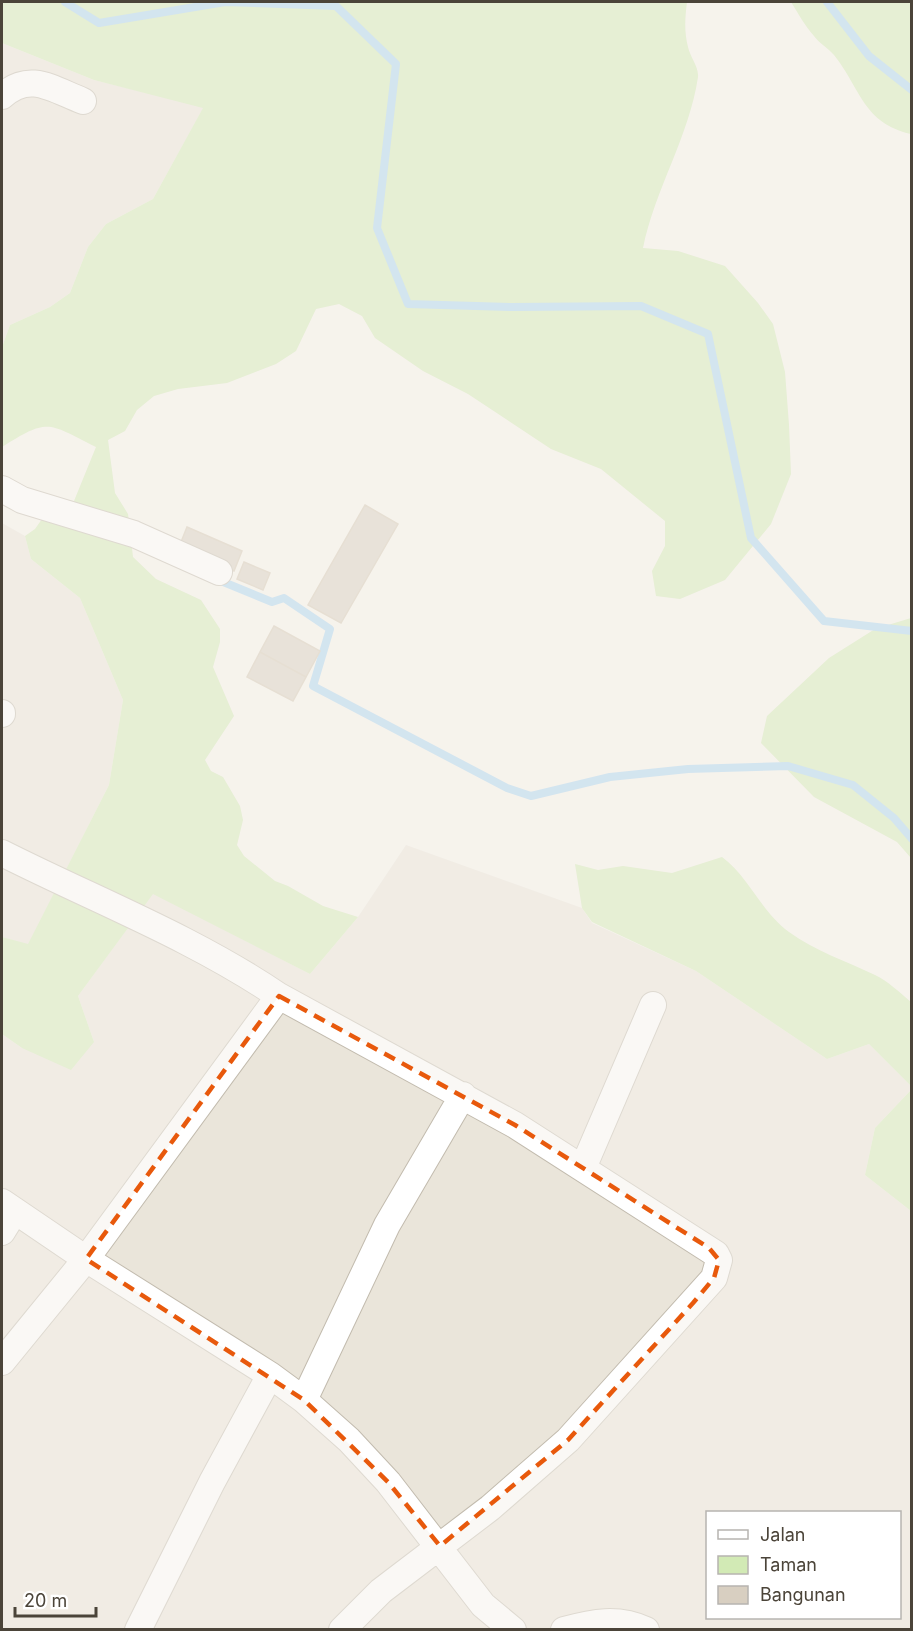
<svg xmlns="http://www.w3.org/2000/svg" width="913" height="1631" font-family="Inter,sans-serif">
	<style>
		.residential { fill: #eae5da; fill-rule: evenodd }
		.green { fill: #d2eab5 }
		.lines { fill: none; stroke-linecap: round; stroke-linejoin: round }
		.stream { stroke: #a9d4f2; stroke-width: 8 }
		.building { fill: #d8cfc1; stroke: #d3c7b4; stroke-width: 1.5 }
		.minor-casing { stroke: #c2bbae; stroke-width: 28 }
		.minor { stroke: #fff; stroke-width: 26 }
		.marked { fill: none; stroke: #e8590c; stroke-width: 4.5; stroke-dasharray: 12 8; stroke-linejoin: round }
	</style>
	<rect width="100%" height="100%" fill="#f6f3ec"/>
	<path class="residential" d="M 2,43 L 94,80 L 204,107 L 153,199 L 106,224 L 88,247 L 70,293 L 50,307 L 10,325 L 2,347 Z
		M 2,523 L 25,536 L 31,559 L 80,598 L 123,700 L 109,785 L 28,945 L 2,937 Z
		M 406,845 L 582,908 L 592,923 L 696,971 L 827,1059 L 869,1044 L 911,1086 L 911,1090 L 875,1128 L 865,1175 L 911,1211 L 911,1629 L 2,1629 L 2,1034 L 22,1048 L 94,1042 L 78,996 L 153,893 L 310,974 L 358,917 ZM 708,1512 L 900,1512 L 900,1618 L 708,1618 Z"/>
	<path class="green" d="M 2,2 L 687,2 C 685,18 684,31 688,47 C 690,57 699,67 698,77 C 689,137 655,189 643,248 L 678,251 L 725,266 L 758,303 L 773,324 L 785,372 L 789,425 L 791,474 L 771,524 L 725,580 L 680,599 L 656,596 L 652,571 L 665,546 L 665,521 L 601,469 L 551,449 L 468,394 L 423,371 L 375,338 L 362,316 L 339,304 L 316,309 L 296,351 L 276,364 L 227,383 L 178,389 L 154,396 L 137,410 L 125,431 L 108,440 L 115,493 L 128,514 L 133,557 L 156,579 L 201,600 L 220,629 L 220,642 L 213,667 L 234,716 L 205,760 L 211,771 L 223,777 L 240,806 L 243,820 L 237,845 L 244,856 L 275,881 L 288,886 L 323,906 L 358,917 L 310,974 L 153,894 L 78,996 L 94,1042 L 71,1070 L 22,1048 L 2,1034 L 2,937 L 28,944 L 109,785 L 123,700 L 80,598 L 31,559 L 25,536 L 35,529 L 56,499 L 74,501 L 96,447 C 48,423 49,417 2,447 L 2,347 L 10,325 L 50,307 L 70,293 L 88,247 L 106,224 L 153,199 L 203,108 L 94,80 L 2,43 Z
		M 791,2 L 911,2 L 911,134 C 863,123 861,89 834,55 C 828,48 819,43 814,36 C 805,26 798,13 791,2 Z
		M 911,618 L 912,618 L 911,858 L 897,842 L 814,797 L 761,743 L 767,716 L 829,658 L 875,629 Z
		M 722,857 C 750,878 761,912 789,932 C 815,951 846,961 875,975 C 888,981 900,993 911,1002 L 911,1086 L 869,1044 L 827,1059 L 696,971 L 592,922 L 582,908 L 575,864 L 598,870 L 623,866 L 672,873 Z
		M 911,1090 L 911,1211 L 865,1175 L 875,1128 Z"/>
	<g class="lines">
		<path class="stream" d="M 65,2 L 99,23 L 225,2 L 336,6 L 396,64 L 377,228 L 408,304 L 512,307 L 641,306 L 708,334 L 751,538 L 824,621 L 912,631
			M 827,2 L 869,56 L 912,90
			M 216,579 L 272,602 L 284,598 L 330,629 L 313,686 L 507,788 L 531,796 L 610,777 L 688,769 L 788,766 L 853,785 L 894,818 L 912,839"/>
	</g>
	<path class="building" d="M 365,505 L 398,524 L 341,623 L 308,605 Z
		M 187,527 L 242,551 L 234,571 L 179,547 Z
		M 244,562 L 270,573 L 263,590 L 237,579 Z
		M 274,626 L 320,651 L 306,677 L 260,652 Z
		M 260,652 L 306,677 L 293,701 L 247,677 Z"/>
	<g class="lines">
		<defs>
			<path id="minor" d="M 2,96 C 30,71 52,89 83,101
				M 2,489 L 22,500 L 134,534 L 219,572
				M 2,714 L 2,713
				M 2,853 C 95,900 192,937 279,996
				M 583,1168 L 653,1005
				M 2,1202 L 86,1259 L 270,1375 L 304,1400 L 349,1440 L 388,1482 L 483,1605 L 513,1630
				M 2,1232 L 15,1211
				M 2,1362 L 86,1259 L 279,996 L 515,1125 L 716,1254 L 719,1260 L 714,1278 L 568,1440 L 490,1508 L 381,1591 L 342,1630
				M 304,1400 L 387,1225 L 463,1095
				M 138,1630 L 212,1482 L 270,1375
				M 564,1630 C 593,1622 618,1617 646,1630"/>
		</defs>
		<use href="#minor" class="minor-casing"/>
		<use href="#minor" class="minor"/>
	</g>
	<path d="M0 0H913V1631H0ZM 279,996 L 515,1125 L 709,1248 L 719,1260 L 714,1278 L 693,1303 L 568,1440 L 440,1546 L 388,1482 L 304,1400 L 86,1259 Z" fill="#f6f3ec" fill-opacity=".55" fill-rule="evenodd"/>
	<path class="marked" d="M 279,996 L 515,1125 L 709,1248 L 719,1260 L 714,1278 L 693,1303 L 568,1440 L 440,1546 L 388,1482 L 304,1400 L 86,1259 Z"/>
	<rect width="913" height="1631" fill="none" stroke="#4b4439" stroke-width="6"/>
	<rect x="706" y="1511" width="195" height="108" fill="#ffffff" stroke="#b7b4b0" stroke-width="1.5"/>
	<rect x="718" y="1530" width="30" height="9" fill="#ffffff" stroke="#b7b4b0" stroke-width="1.5"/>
	<text x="760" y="1541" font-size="18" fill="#4b4439">Jalan</text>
	<rect x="718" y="1556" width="30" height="18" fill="#d2eab5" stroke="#b7b4b0" stroke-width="1.5"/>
	<text x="760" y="1571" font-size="18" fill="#4b4439">Taman</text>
	<rect x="718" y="1586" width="30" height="18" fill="#d8cfc1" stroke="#b7b4b0" stroke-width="1.5"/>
	<text x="760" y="1601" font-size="18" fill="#4b4439">Bangunan</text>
	<path d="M15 1607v9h81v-9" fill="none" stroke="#4b4439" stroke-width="3"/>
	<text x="24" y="1607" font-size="18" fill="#4b4439" stroke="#ffffff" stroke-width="4.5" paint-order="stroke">20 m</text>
</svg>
